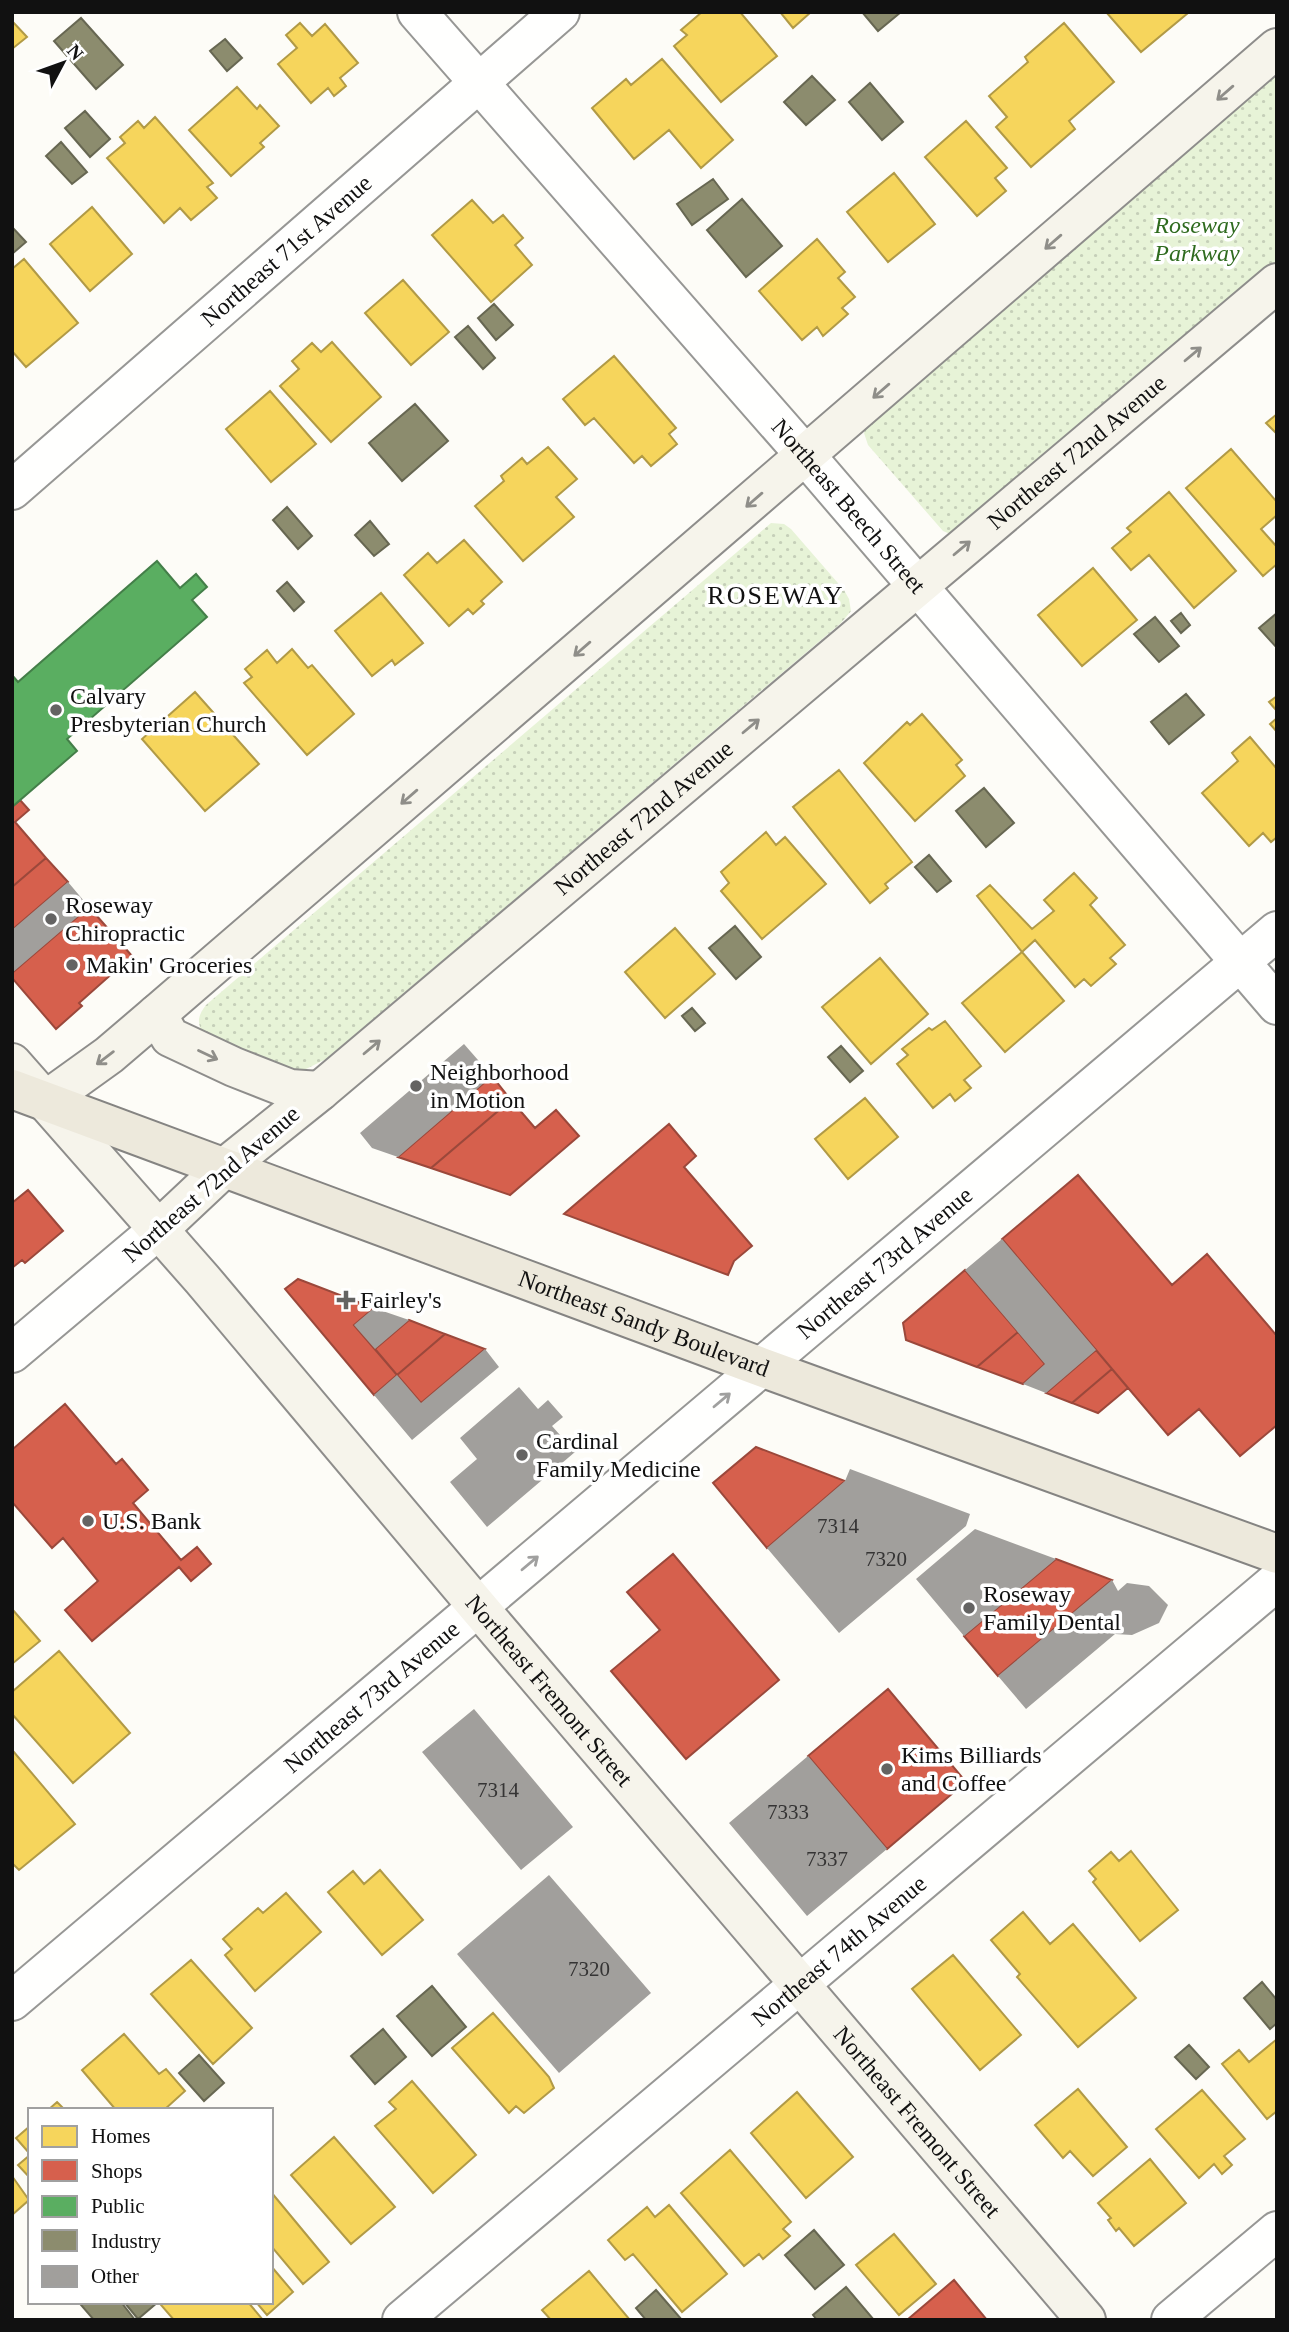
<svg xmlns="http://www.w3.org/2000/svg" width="1289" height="2332" font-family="Georgia,serif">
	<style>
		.grass { fill: url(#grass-dots) }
		.homes { fill: #f6d55c; stroke: #b19a46; stroke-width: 2 }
		.shops { fill: #d6604d; stroke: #9b483b; stroke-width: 2 }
		.public { fill: #5aae61; stroke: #447f49; stroke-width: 2 }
		.industry { fill: #8c8c6e; stroke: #676752; stroke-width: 2 }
		.building { fill: #a19f9c }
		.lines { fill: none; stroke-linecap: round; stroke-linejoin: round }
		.street-casing { stroke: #979795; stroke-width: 42 }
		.secondary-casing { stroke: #8e8d8b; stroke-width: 42 }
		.primary-casing { stroke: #858482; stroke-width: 42 }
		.street { stroke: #fffffe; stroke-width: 38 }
		.secondary { stroke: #f6f4eb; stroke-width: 38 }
		.primary { stroke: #ede9dc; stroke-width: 38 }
		.oneway { stroke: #8f8e89 }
		.oneway2 { stroke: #a0a09f }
		.poi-dot { fill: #646362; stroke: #fff; stroke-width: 2.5 }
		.labels { text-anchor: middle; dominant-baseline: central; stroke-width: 7; stroke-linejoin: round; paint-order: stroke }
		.number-label { font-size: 21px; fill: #353434 }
		.park-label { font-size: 24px; font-style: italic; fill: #2f6b1f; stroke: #fff }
		.street-label { font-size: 24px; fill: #111; stroke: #fff }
		.poi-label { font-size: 24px; fill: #111; stroke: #fff; text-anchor: start }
		.neighbourhood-label { font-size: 26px; letter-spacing: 2px; fill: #111; stroke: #fff }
	</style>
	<defs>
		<pattern id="grass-dots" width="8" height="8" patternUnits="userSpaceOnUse" patternTransform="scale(1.75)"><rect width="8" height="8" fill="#e7f3d7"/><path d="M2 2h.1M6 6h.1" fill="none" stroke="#c5cfb8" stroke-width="1.8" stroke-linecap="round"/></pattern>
	</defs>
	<rect width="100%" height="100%" fill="#fdfcf7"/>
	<path class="grass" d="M 1277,71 L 1277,270 L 955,536 L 943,531 L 868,445 L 864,433 L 867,424 Z
		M 771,523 L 784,524 L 791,529 L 844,590 L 849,599 L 851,611 L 841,623 L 326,1059 L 306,1069 L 288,1069 L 204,1035 C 196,1022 198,1016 206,1005 Z"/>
	<path class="homes" d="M 702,12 L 740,12 L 777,56 L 721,102 L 674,46 L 687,35 L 681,30 Z
		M 780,12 L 811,12 L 793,28 Z
		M 1106,12 L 1188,12 L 1188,13 L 1141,52 Z
		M 12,21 L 27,37 L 12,49 Z
		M 300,23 L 312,36 L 325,24 L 358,63 L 340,78 L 346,86 L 334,96 L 328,88 L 311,103 L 278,64 L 297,48 L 286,35 Z
		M 1064,23 L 1114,82 L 1069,121 L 1075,129 L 1031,167 L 996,127 L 1007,117 L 989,96 L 1028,62 L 1025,57 Z
		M 662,59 L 733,140 L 701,168 L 669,130 L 634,159 L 592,108 L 626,79 L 631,85 Z
		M 237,87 L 257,109 L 260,105 L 279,126 L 260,143 L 264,147 L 231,176 L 189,130 Z
		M 155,117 L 213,183 L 207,187 L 217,198 L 191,220 L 180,208 L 164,223 L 107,158 L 125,143 L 120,137 L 138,121 L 144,128 Z
		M 966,121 L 1007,168 L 995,178 L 1006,191 L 977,216 L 925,157 Z
		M 894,173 L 935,224 L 888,262 L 847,212 Z
		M 472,200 L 493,223 L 503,215 L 523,238 L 515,245 L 532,265 L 491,302 L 432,235 Z
		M 92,207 L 132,254 L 90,291 L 50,244 Z
		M 817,239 L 845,272 L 838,278 L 855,297 L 842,308 L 848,314 L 823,336 L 817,327 L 802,340 L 759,291 Z
		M 24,259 L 78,323 L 26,367 L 12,351 L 12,269 Z
		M 403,280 L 449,332 L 411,365 L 365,313 Z
		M 332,342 L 381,397 L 331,442 L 280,386 L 299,369 L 292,361 L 312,343 L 321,352 Z
		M 614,356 L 676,428 L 669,434 L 677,444 L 651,466 L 642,456 L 634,463 L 594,418 L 585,425 L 563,399 Z
		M 270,391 L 316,444 L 271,482 L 226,429 Z
		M 1277,414 L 1277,434 L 1266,423 Z
		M 548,447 L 577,479 L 556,497 L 574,517 L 523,561 L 475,506 L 504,481 L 501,476 L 522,458 L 527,464 Z
		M 1231,449 L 1277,502 L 1277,515 L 1261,529 L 1277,547 L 1277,564 L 1263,576 L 1186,488 Z
		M 1169,492 L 1236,571 L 1194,608 L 1149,555 L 1131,570 L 1112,548 L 1131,532 L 1127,528 Z
		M 464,540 L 502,582 L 481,601 L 484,604 L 473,614 L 468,609 L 449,626 L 404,575 L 428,553 L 437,563 Z
		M 1093,568 L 1137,620 L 1082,666 L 1038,615 Z
		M 381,593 L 423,643 L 395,665 L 392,660 L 372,676 L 335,631 Z
		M 292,649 L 308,668 L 312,665 L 354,714 L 307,755 L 244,683 L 252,677 L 245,669 L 267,650 L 277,663 Z
		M 195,692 L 259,764 L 205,811 L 142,739 Z
		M 1277,696 L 1277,711 L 1269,702 Z
		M 922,714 L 962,760 L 956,765 L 965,776 L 915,821 L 864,763 L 907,722 L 910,725 Z
		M 1277,718 L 1277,732 L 1270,724 Z
		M 1250,737 L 1277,769 L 1277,837 L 1271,842 L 1263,833 L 1249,846 L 1202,793 L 1238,761 L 1232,753 Z
		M 839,770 L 912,862 L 885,884 L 888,888 L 870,903 L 793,807 Z
		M 766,832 L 776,845 L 785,837 L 826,884 L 762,939 L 721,891 L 729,883 L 721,872 Z
		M 1074,873 L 1097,898 L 1090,905 L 1125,945 L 1110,958 L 1116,964 L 1091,986 L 1084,979 L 1075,987 L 1035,940 L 1022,952 L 977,896 L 990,885 L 1032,929 L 1054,911 L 1044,900 Z
		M 675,928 L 715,974 L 665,1018 L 625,972 Z
		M 1022,952 L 1064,1001 L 1005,1052 L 962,1003 Z
		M 880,958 L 928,1014 L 871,1064 L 822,1007 Z
		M 945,1021 L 981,1066 L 964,1080 L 971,1088 L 955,1101 L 950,1094 L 933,1108 L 897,1064 L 908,1055 L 902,1049 L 929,1028 L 932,1030 Z
		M 865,1098 L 898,1137 L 848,1179 L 815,1139 Z
		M 12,1609 L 40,1641 L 12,1664 Z
		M 59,1651 L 130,1733 L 73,1783 L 12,1714 L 12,1692 Z
		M 13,1751 L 75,1824 L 19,1870 L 12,1863 Z
		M 1131,1851 L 1178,1910 L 1140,1941 L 1093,1882 L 1096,1879 L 1089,1871 L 1111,1852 L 1119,1861 Z
		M 380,1870 L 423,1920 L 382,1955 L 328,1892 L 353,1871 L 364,1884 Z
		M 286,1893 L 321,1932 L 255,1991 L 225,1955 L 232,1949 L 223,1939 L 258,1908 L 263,1913 Z
		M 1023,1912 L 1050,1944 L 1073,1924 L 1136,1998 L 1078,2047 L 1017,1977 L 1020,1974 L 991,1940 Z
		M 953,1955 L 1021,2035 L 980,2070 L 912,1989 Z
		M 191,1960 L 252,2028 L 213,2064 L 151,1994 Z
		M 493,2013 L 549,2077 L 554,2088 L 524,2113 L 516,2106 L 509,2113 L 452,2048 Z
		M 124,2034 L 159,2074 L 166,2069 L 185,2091 L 164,2110 L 116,2110 L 82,2070 Z
		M 1277,2039 L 1277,2111 L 1267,2119 L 1222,2064 L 1239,2050 L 1249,2062 Z
		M 412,2081 L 476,2155 L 433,2193 L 375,2126 L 396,2109 L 389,2102 Z
		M 1078,2089 L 1127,2147 L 1093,2176 L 1070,2151 L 1063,2158 L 1035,2125 Z
		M 1202,2090 L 1245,2139 L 1224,2156 L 1232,2165 L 1222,2174 L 1214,2164 L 1199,2178 L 1156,2129 Z
		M 797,2092 L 853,2157 L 806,2198 L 751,2133 Z
		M 57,2102 L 65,2110 L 48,2110 Z
		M 30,2126 L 30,2154 L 16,2138 Z
		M 334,2137 L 395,2207 L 351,2244 L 291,2175 Z
		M 730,2150 L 791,2222 L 783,2229 L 790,2236 L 763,2259 L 759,2254 L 744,2266 L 681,2193 Z
		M 30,2155 L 30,2178 L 18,2165 Z
		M 1150,2159 L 1186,2203 L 1134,2246 L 1119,2228 L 1116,2231 L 1108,2220 L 1111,2218 L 1098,2203 Z
		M 12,2176 L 29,2200 L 12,2215 Z
		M 271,2192 L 329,2262 L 303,2284 L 271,2246 Z
		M 669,2205 L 727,2274 L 682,2312 L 633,2254 L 625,2260 L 608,2240 L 647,2207 L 655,2217 Z
		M 894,2234 L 936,2284 L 899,2315 L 856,2265 Z
		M 271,2266 L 293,2292 L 267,2315 L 256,2302 L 271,2302 Z
		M 589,2271 L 630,2320 L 551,2320 L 542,2310 Z
		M 165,2302 L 248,2302 L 263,2320 L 174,2320 L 161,2305 Z"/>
	<path class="shops" d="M 20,800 L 29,810 L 15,822 L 46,858 L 12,887 L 12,807 Z
		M 46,858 L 68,882 L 12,930 L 12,887 Z
		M 89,907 L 132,956 L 79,1003 L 82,1006 L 56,1029 L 12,978 L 12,973 Z
		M 492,1076 L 511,1100 L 431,1168 L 398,1157 Z
		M 511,1100 L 535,1128 L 556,1110 L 579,1136 L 510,1195 L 431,1168 Z
		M 669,1124 L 696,1156 L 684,1167 L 752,1246 L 734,1261 L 728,1275 L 564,1214 Z
		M 1078,1175 L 1172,1285 L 1207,1254 L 1277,1336 L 1277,1425 L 1240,1456 L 1199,1409 L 1168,1435 L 1002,1239 Z
		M 28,1190 L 63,1231 L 25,1263 L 22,1260 L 12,1268 L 12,1203 Z
		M 965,1270 L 1018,1332 L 977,1367 L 906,1340 L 903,1323 Z
		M 298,1279 L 374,1308 L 354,1325 L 397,1375 L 374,1395 L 285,1289 Z
		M 409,1320 L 445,1334 L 397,1375 L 375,1349 Z
		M 1018,1332 L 1045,1364 L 1023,1384 L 977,1367 Z
		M 445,1334 L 485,1349 L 421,1403 L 397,1375 Z
		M 1096,1350 L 1112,1369 L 1072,1403 L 1046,1393 Z
		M 1112,1369 L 1128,1388 L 1098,1413 L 1072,1403 Z
		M 65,1404 L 116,1464 L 122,1459 L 148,1490 L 133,1503 L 181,1560 L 197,1547 L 211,1564 L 191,1581 L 179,1567 L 92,1641 L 65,1610 L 98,1581 L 63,1538 L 52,1548 L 12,1502 L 12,1447 L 13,1449 Z
		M 756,1447 L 845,1481 L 767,1548 L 713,1483 Z
		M 673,1554 L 779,1680 L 686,1759 L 611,1671 L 660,1630 L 627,1592 Z
		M 1056,1559 L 1112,1580 L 998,1676 L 964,1636 Z
		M 888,1689 L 966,1782 L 887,1849 L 808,1756 Z
		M 954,2280 L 987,2320 L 907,2320 Z"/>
	<path class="public" d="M 157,561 L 180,588 L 196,574 L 207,587 L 192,600 L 207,617 L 67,739 L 77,751 L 12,807 L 12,675 L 18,682 Z"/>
	<path class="industry" d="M 862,12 L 901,12 L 878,31 Z
		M 81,18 L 123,65 L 96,89 L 54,41 Z
		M 225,39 L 242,58 L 227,71 L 210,51 Z
		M 812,76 L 835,100 L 806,125 L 784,102 Z
		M 870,83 L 903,122 L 882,140 L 849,102 Z
		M 85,111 L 110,139 L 90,157 L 65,128 Z
		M 61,142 L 87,172 L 72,184 L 46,156 Z
		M 713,179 L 728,199 L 692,225 L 677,204 Z
		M 742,199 L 782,246 L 746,277 L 707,230 Z
		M 12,227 L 26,242 L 12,254 Z
		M 494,304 L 513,325 L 496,340 L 478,318 Z
		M 468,326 L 495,358 L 483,369 L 455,337 Z
		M 415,404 L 448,441 L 402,481 L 369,443 Z
		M 287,507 L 312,536 L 298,549 L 273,520 Z
		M 370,521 L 389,544 L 374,556 L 355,535 Z
		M 287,582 L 304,602 L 294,611 L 277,591 Z
		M 1181,613 L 1190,625 L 1181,633 L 1171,621 Z
		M 1277,613 L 1277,648 L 1259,628 Z
		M 1155,617 L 1179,646 L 1159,662 L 1134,634 Z
		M 1186,694 L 1204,715 L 1169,744 L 1151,722 Z
		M 984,788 L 1014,823 L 986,847 L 956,811 Z
		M 929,855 L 951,881 L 937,892 L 915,867 Z
		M 735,926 L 761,957 L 736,979 L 709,948 Z
		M 692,1008 L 705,1023 L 695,1031 L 682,1016 Z
		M 841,1046 L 863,1071 L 850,1082 L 828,1057 Z
		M 1262,1982 L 1277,2000 L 1277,2023 L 1270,2029 L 1244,1998 Z
		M 432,1986 L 466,2027 L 432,2056 L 397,2016 Z
		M 383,2029 L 406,2057 L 375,2084 L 351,2056 Z
		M 1189,2045 L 1209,2067 L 1196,2079 L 1175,2057 Z
		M 199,2055 L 224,2083 L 204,2101 L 179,2073 Z
		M 814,2230 L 844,2265 L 815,2289 L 785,2255 Z
		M 846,2287 L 874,2320 L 817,2320 L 813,2315 Z
		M 656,2290 L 682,2320 L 646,2320 L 636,2308 Z
		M 85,2302 L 121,2302 L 135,2320 L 94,2320 L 81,2305 Z
		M 124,2302 L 158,2302 L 138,2319 Z"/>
	<path class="building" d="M 68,882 L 89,907 L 12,973 L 12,930 Z
		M 464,1044 L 492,1076 L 398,1157 L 372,1148 L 360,1133 Z
		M 1002,1239 L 1096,1350 L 1046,1393 L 1023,1384 L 1045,1364 L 965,1270 Z
		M 374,1308 L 409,1320 L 375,1349 L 354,1325 Z
		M 485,1349 L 499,1367 L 412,1440 L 374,1395 L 397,1375 L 421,1403 Z
		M 519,1387 L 538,1409 L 548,1400 L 563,1417 L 552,1426 L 575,1452 L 487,1527 L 450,1482 L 477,1459 L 460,1438 Z
		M 850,1469 L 970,1514 L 966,1526 L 839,1633 L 767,1548 L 845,1481 Z
		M 975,1529 L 1056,1559 L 964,1636 L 916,1579 Z
		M 1112,1580 L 1118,1591 L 1127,1583 L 1149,1586 L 1168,1605 L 1159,1623 L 1132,1635 L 1115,1634 L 1026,1709 L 998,1676 Z
		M 474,1709 L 573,1827 L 521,1870 L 422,1752 Z
		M 808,1756 L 887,1849 L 807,1916 L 729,1823 Z
		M 549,1875 L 651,1993 L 559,2073 L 457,1954 Z"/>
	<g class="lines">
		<defs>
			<g id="street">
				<path id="s1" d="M 417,12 L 806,456 L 1277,1005"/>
				<path id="s2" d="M 12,490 L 560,12"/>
				<path d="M 12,1353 L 158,1230"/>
				<path id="s3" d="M 12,2001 L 1277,931"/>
				<path id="s4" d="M 402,2320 L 1277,1581"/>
				<path d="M 1171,2320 L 1277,2231"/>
			</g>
			<g id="secondary">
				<path d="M 157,1014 L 170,1037 L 234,1067 L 290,1089 L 320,1091"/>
				<path id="s5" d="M 12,1063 L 202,1279 L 478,1607 L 1086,2320"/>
				<path d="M 45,1101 L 109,1055 L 157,1014 L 1277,48"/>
				<path id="s6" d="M 158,1230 L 224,1168 L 320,1091 L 1277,283"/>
			</g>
			<g id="primary">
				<path id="s7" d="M 12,1089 L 761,1367 L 1277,1554"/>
			</g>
		</defs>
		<use href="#street" class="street-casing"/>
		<use href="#secondary" class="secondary-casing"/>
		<use href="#primary" class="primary-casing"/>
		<use href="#street" class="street"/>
		<use href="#secondary" class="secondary"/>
		<use href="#primary" class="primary"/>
	</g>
	<defs><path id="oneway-shaft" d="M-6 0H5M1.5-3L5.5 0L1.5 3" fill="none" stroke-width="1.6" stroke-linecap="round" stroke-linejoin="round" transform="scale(1.75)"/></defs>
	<g class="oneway">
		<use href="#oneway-shaft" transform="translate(1225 93) rotate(139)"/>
		<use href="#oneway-shaft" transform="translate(1053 242) rotate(139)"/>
		<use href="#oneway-shaft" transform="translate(1193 354) rotate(-40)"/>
		<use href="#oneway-shaft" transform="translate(881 391) rotate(139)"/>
		<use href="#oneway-shaft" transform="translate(754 500) rotate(139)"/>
		<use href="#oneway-shaft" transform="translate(962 548) rotate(-40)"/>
		<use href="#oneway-shaft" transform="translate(582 649) rotate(139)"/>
		<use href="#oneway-shaft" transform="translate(751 726) rotate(-40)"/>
		<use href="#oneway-shaft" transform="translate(409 797) rotate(139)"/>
		<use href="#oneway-shaft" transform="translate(372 1047) rotate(-40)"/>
		<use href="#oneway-shaft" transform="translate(208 1055) rotate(25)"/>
		<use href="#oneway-shaft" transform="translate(105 1058) rotate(143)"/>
	</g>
	<g class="oneway2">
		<use href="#oneway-shaft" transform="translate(722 1400) rotate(-40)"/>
		<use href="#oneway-shaft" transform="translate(530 1563) rotate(-40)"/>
	</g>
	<g class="poi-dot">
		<circle cx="56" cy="710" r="7"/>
		<circle cx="51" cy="919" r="7"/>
		<circle cx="72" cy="965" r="7"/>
		<circle cx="416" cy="1086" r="7"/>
		<path d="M342.5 1289.5h7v7h7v7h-7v7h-7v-7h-7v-7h7z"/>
		<circle cx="522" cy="1455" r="7"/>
		<circle cx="88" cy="1521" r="7"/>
		<circle cx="969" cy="1608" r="7"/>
		<circle cx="887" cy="1769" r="7"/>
	</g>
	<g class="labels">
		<g class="number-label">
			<text x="838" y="1526">7314</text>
			<text x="886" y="1559">7320</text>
			<text x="498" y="1790">7314</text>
			<text x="788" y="1812">7333</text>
			<text x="827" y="1859">7337</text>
			<text x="589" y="1969">7320</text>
		</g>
		<g class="park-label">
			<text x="1197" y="225">Roseway<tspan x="1197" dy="28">Parkway</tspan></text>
		</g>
		<g class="street-label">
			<text stroke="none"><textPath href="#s2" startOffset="364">Northeast 71st Avenue</textPath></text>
			<text stroke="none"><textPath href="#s6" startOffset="1204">Northeast 72nd Avenue</textPath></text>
			<text stroke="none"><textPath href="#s1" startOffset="656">Northeast Beech Street</textPath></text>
			<text stroke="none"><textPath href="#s6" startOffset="637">Northeast 72nd Avenue</textPath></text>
			<text transform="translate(211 1184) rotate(-41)">Northeast 72nd Avenue</text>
			<text stroke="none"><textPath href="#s3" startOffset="1143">Northeast 73rd Avenue</textPath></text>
			<text stroke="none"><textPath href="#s7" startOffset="674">Northeast Sandy Boulevard</textPath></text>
			<text stroke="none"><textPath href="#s5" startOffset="826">Northeast Fremont Street</textPath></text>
			<text stroke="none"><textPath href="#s3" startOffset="471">Northeast 73rd Avenue</textPath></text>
			<text stroke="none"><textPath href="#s4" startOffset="572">Northeast 74th Avenue</textPath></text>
			<text stroke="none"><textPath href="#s5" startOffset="1393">Northeast Fremont Street</textPath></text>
		</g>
		<g class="poi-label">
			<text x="70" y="696">Calvary<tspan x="70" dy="28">Presbyterian Church</tspan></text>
			<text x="65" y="905">Roseway<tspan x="65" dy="28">Chiropractic</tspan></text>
			<text x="86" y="965">Makin' Groceries</text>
			<text x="430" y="1072">Neighborhood<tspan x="430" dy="28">in Motion</tspan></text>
			<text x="360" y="1300">Fairley's</text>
			<text x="536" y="1441">Cardinal<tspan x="536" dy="28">Family Medicine</tspan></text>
			<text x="102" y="1521">U.S. Bank</text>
			<text x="983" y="1594">Roseway<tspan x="983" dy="28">Family Dental</tspan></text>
			<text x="901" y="1755">Kims Billiards<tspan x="901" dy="28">and Coffee</tspan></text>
		</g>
		<g class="neighbourhood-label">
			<text x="776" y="595">ROSEWAY</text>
		</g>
	</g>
	<rect width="1289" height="2332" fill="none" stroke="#111111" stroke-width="28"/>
	<rect x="28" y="2108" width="245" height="196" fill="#ffffff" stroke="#a0a0a0" stroke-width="2"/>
	<rect x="42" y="2126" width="35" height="21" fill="#f6d55c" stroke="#a0a0a0" stroke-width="2"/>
	<text x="91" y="2143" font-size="21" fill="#111111">Homes</text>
	<rect x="42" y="2160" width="35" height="21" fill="#d6604d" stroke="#a0a0a0" stroke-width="2"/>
	<text x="91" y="2178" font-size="21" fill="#111111">Shops</text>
	<rect x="42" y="2196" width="35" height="21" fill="#5aae61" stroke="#a0a0a0" stroke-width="2"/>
	<text x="91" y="2213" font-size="21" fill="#111111">Public</text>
	<rect x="42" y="2230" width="35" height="21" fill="#8c8c6e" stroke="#a0a0a0" stroke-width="2"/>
	<text x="91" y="2248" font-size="21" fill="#111111">Industry</text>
	<rect x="42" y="2266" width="35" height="21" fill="#a19f9c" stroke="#a0a0a0" stroke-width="2"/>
	<text x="91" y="2283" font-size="21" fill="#111111">Other</text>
	<g transform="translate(63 63) rotate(49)" stroke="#ffffff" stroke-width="5" paint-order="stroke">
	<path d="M0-5L12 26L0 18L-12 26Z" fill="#111111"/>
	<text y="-10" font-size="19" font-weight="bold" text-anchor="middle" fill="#111111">N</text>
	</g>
</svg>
